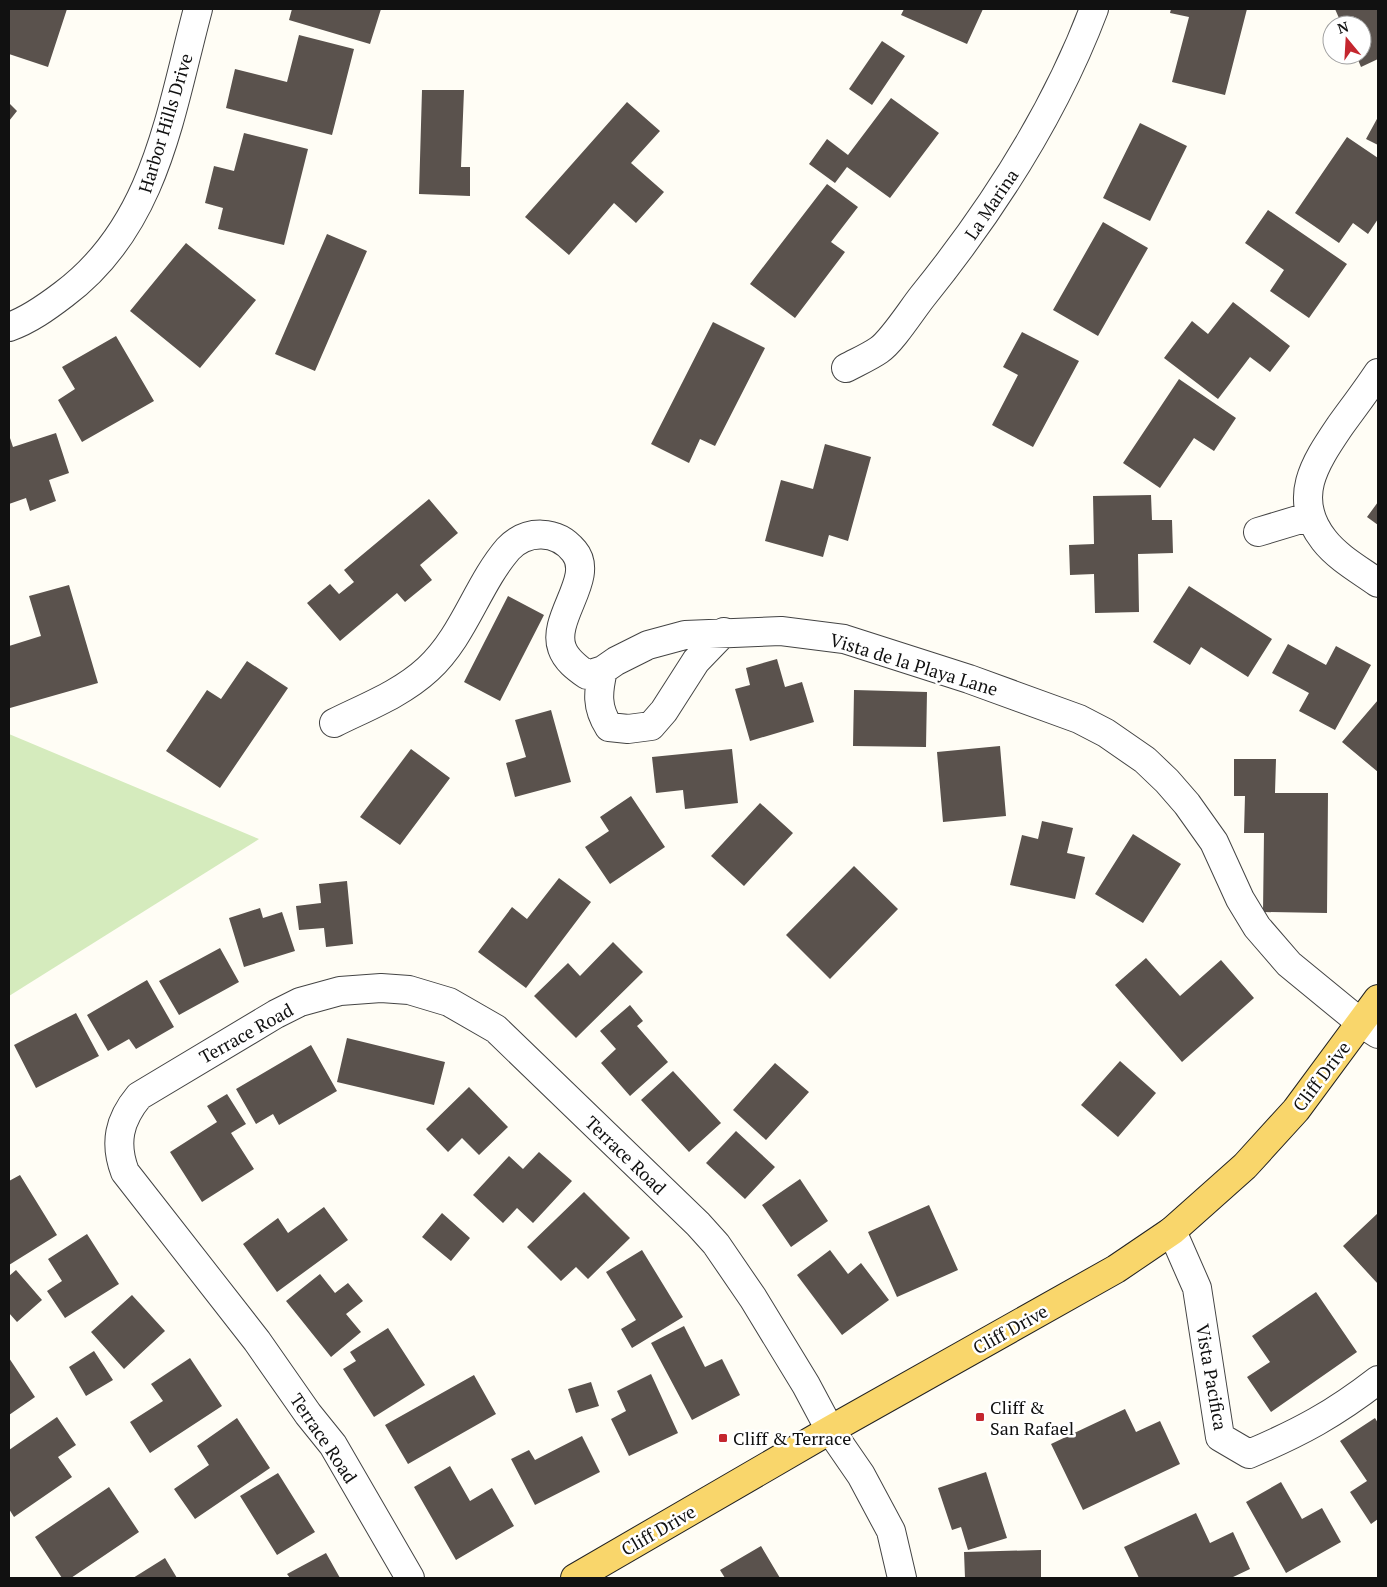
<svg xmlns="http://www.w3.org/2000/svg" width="1387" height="1587" font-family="'PT Serif',serif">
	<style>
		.green { fill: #d5ebbd }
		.building { fill: #5a524d }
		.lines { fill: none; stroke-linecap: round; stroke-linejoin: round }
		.minor-casing { stroke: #444; stroke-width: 30 }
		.major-casing { stroke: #222; stroke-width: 30 }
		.minor { stroke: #fff; stroke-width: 28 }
		.major { stroke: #f9d66b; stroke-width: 28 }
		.poi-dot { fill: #c4262e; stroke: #fff; stroke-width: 2 }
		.labels { text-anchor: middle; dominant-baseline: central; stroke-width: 5; stroke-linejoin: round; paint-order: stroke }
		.street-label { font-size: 18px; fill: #111; stroke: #fff }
		.poi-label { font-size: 18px; fill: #111; stroke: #fff; text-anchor: start }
	</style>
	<rect width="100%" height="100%" fill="#fffdf5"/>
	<path class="green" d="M 9,734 L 259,839 L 9,996 Z"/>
	<path class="building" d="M 9,9 L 67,9 L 48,67 L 9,54 Z
		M 292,9 L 381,9 L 370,44 L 289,20 Z
		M 904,9 L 983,9 L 967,44 L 901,15 Z
		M 1171,9 L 1247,9 L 1225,95 L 1172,82 L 1189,17 L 1170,13 Z
		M 1335,9 L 1378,9 L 1378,59 L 1361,67 L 1356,55 L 1362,55 L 1362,25 L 1342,25 Z
		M 299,35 L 354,49 L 332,135 L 226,108 L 235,69 L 287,82 Z
		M 882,41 L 905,56 L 872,105 L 849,89 Z
		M 422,90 L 464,90 L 461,167 L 470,167 L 470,196 L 419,194 Z
		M 891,98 L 939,133 L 890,198 L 847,167 L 835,183 L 809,164 L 827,139 L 848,155 Z
		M 627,102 L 660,131 L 631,163 L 664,192 L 636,223 L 614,203 L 569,255 L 525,217 Z
		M 9,103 L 17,111 L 9,121 Z
		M 1378,117 L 1378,145 L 1366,139 Z
		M 1140,123 L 1187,146 L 1150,221 L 1103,198 Z
		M 244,133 L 308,149 L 284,245 L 218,229 L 223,208 L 205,203 L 214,166 L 234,171 Z
		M 1347,137 L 1378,158 L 1378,219 L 1368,234 L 1353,223 L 1339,243 L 1295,213 Z
		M 827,184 L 858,207 L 831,242 L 845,252 L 795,318 L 750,284 Z
		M 1268,210 L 1347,264 L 1309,318 L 1270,291 L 1284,270 L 1245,243 Z
		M 1103,222 L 1148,248 L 1098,336 L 1053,310 Z
		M 327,234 L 367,251 L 315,371 L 275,354 Z
		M 186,243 L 256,300 L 200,368 L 130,311 Z
		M 1233,302 L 1290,346 L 1270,372 L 1250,357 L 1218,399 L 1164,358 L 1192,321 L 1208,334 Z
		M 713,322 L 765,348 L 715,446 L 700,439 L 689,463 L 651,444 Z
		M 1022,332 L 1079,361 L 1033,447 L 992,425 L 1018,375 L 1003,367 Z
		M 116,336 L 154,401 L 82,442 L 58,400 L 75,389 L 62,367 Z
		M 1179,379 L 1236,418 L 1214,451 L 1194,438 L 1160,488 L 1123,463 Z
		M 56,433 L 69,473 L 49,480 L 56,501 L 30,511 L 26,498 L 9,504 L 9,435 L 13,447 Z
		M 825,444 L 871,457 L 848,541 L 829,535 L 823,557 L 765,541 L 781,480 L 813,489 Z
		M 1151,495 L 1152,520 L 1172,520 L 1173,553 L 1138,554 L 1139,612 L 1095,613 L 1094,574 L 1070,575 L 1069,545 L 1094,544 L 1093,496 Z
		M 429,499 L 458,533 L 420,565 L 432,580 L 405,602 L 397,593 L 340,641 L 307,603 L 330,584 L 339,594 L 354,582 L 344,570 Z
		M 1378,502 L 1378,525 L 1367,517 Z
		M 69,585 L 98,683 L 10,708 L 9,646 L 41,636 L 29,596 Z
		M 1189,586 L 1272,639 L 1248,677 L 1201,647 L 1190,665 L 1153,642 Z
		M 508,596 L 544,615 L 500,701 L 464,682 Z
		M 1288,644 L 1326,665 L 1336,646 L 1371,665 L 1335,730 L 1299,711 L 1309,693 L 1272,673 Z
		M 777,659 L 785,687 L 802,682 L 814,722 L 750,741 L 735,689 L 750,685 L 746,668 Z
		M 247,661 L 288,688 L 220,788 L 166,751 L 207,690 L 221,699 Z
		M 854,690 L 927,692 L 926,747 L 853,746 Z
		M 1378,700 L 1378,772 L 1342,742 Z
		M 551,710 L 571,782 L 515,797 L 506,763 L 526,757 L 515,720 Z
		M 1000,746 L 1006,816 L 943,822 L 937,752 Z
		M 411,749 L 450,778 L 400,845 L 360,817 Z
		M 732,749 L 738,803 L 685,809 L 683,790 L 656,793 L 652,757 Z
		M 1234,759 L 1276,759 L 1275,793 L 1328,793 L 1327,913 L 1263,912 L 1264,833 L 1244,833 L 1245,796 L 1234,796 Z
		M 631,796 L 665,847 L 610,884 L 585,847 L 609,831 L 600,817 Z
		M 760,803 L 793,833 L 744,886 L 711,856 Z
		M 1042,821 L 1073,828 L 1067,853 L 1085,857 L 1075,899 L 1010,885 L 1022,835 L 1038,839 Z
		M 1133,834 L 1181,864 L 1143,923 L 1095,894 Z
		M 854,866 L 898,909 L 830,979 L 786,935 Z
		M 559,878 L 591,902 L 526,988 L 478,952 L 512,907 L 527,919 Z
		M 347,881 L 353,944 L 326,947 L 324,928 L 299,930 L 296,906 L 321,903 L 319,884 Z
		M 260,908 L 263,918 L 282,912 L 295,951 L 244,967 L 229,918 Z
		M 613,942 L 643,972 L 576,1038 L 534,996 L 568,963 L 580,976 Z
		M 220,948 L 239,982 L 179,1015 L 159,981 Z
		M 1146,958 L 1180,996 L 1221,960 L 1254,998 L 1182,1062 L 1115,985 Z
		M 147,980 L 174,1027 L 136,1049 L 129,1039 L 108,1051 L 87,1015 Z
		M 630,1005 L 643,1021 L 637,1026 L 668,1062 L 630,1096 L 601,1063 L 616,1049 L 600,1031 Z
		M 76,1013 L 99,1056 L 36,1088 L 14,1045 Z
		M 347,1038 L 445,1062 L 434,1105 L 337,1082 Z
		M 311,1045 L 337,1091 L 279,1125 L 273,1114 L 256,1124 L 236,1089 Z
		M 1120,1061 L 1156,1093 L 1118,1137 L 1081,1105 Z
		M 775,1063 L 809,1092 L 766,1140 L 733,1110 Z
		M 673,1071 L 721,1123 L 689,1152 L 641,1100 Z
		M 469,1087 L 508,1127 L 479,1155 L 462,1138 L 448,1152 L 426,1129 Z
		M 227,1094 L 246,1124 L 231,1133 L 254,1169 L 202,1202 L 170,1152 L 217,1122 L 207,1106 Z
		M 736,1131 L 775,1167 L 745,1199 L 706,1163 Z
		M 539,1152 L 572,1181 L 533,1223 L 517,1208 L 503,1223 L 473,1195 L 509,1156 L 523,1169 Z
		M 20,1175 L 57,1235 L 9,1265 L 9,1181 Z
		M 800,1179 L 828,1221 L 791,1247 L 762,1205 Z
		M 584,1192 L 630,1238 L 588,1279 L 576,1267 L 561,1281 L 527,1247 Z
		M 929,1205 L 958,1270 L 897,1297 L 868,1232 Z
		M 324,1207 L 348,1240 L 277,1292 L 243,1244 L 278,1218 L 288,1233 Z
		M 442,1213 L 470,1238 L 451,1261 L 422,1237 Z
		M 1378,1213 L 1378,1284 L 1343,1246 Z
		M 87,1234 L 119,1284 L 65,1318 L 47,1291 L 62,1281 L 48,1259 Z
		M 642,1250 L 683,1317 L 632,1348 L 621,1329 L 636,1320 L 606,1272 Z
		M 830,1250 L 848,1274 L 861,1263 L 889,1300 L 842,1335 L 797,1275 Z
		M 16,1270 L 42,1300 L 17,1322 L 9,1313 L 9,1276 Z
		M 320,1274 L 335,1293 L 348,1283 L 363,1301 L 346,1314 L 361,1332 L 331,1357 L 286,1301 Z
		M 1316,1292 L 1357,1352 L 1271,1412 L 1247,1377 L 1270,1362 L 1252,1336 Z
		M 132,1295 L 165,1331 L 124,1369 L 91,1332 Z
		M 684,1326 L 705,1367 L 722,1359 L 740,1395 L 692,1420 L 651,1343 Z
		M 388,1328 L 425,1385 L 374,1417 L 343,1369 L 356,1361 L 350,1352 Z
		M 94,1351 L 113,1380 L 86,1396 L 69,1367 Z
		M 9,1358 L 35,1397 L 9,1415 Z
		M 190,1358 L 222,1406 L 150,1453 L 130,1422 L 163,1401 L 151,1384 Z
		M 651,1374 L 678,1433 L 629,1456 L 611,1419 L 626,1411 L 617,1391 Z
		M 474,1375 L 496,1414 L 408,1464 L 385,1425 Z
		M 591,1382 L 599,1406 L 576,1413 L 568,1389 Z
		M 1125,1409 L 1136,1432 L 1160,1421 L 1180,1464 L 1083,1510 L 1051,1444 Z
		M 57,1417 L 76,1445 L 58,1457 L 72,1477 L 14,1517 L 9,1509 L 9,1450 Z
		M 237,1418 L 270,1468 L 195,1519 L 174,1489 L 209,1465 L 197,1446 Z
		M 1375,1418 L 1378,1423 L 1378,1519 L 1371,1524 L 1350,1492 L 1367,1481 L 1340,1441 Z
		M 582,1436 L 600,1472 L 535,1505 L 511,1459 L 529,1450 L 535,1460 Z
		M 450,1466 L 470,1501 L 492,1488 L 514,1526 L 456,1560 L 414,1487 Z
		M 986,1472 L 1007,1538 L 968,1550 L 961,1527 L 952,1530 L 938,1488 Z
		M 278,1473 L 315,1532 L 277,1555 L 240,1496 Z
		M 1281,1482 L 1302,1519 L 1322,1508 L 1341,1542 L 1286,1573 L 1246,1502 Z
		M 109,1487 L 139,1532 L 71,1578 L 62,1578 L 35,1537 Z
		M 1196,1513 L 1210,1543 L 1233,1532 L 1250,1569 L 1231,1578 L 1139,1578 L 1124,1547 Z
		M 761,1546 L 780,1578 L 725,1578 L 720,1570 Z
		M 1041,1550 L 1041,1578 L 965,1578 L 964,1552 Z
		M 326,1553 L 340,1578 L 290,1578 L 287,1574 Z
		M 165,1558 L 177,1578 L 133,1578 Z"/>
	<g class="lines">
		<defs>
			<path id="minor" d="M 9,327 C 29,320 47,307 64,294 C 156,225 170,113 198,9
				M 846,368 C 857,362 869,357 879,350 C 892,341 911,311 922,297 C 993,209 1054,115 1094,9
				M 1378,373 C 1366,391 1353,408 1340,426 C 1315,463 1291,498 1324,540 C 1338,558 1360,570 1378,583
				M 1258,532 L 1311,516
				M 603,670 C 598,692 596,707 609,727 L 628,729 L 651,726 L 664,711 L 696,661 L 724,632
				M 334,723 C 366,707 401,694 428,669 C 464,636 477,585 508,549 C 527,529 557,530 574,551 C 596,577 551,618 562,648 C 566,660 577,668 587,675 L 603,670 L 616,661 L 648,645 L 685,635 L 781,631 L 844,639 L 969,679 L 1079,719 L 1106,733 L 1145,760 L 1167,781 L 1187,804 L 1214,842 L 1240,899 L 1257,927 L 1289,964 L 1361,1023 L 1378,1034
				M 1172,1231 L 1197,1288 L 1220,1437 L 1249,1454 C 1301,1432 1334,1414 1378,1380
				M 410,1578 L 333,1445 L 308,1414 L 257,1341 L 125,1172 C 114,1143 119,1120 139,1096 L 276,1014 L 300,1002 L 340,991 L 381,988 L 409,990 L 449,1002 L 496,1029 L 698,1224 L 716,1244 L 753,1298 L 806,1385 L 830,1430 L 861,1475 L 891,1531 L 902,1578"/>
			<path id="major" d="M 575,1578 L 830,1430 L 1116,1269 L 1172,1231 L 1245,1166 L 1296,1110 L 1378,999"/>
		</defs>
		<use href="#minor" class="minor-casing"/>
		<use href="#major" class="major-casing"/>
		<use href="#minor" class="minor"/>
		<use href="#major" class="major"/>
	</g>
	<g class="poi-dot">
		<rect x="975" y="1412" width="10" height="10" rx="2.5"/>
		<rect x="718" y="1433" width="10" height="10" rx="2.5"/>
	</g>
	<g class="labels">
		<g class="street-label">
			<text transform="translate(165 123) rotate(-73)">Harbor Hills Drive</text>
			<text transform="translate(991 204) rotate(-56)">La Marina</text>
			<text transform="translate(914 664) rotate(17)">Vista de la Playa Lane</text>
			<text transform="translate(246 1033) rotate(-29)">Terrace Road</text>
			<text transform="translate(1321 1076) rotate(-53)">Cliff Drive</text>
			<text transform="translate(626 1155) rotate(44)">Terrace Road</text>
			<text transform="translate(1010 1329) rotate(-29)">Cliff Drive</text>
			<text transform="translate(1212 1377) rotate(80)">Vista Pacifica</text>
			<text transform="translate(324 1438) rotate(56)">Terrace Road</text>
			<text transform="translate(658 1530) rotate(-30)">Cliff Drive</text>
		</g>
		<g class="poi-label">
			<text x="990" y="1407">Cliff &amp;<tspan x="990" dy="21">San Rafael</tspan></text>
			<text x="733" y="1438">Cliff &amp; Terrace</text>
		</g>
	</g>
	<rect width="1387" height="1587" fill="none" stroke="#111111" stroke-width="20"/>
	<g transform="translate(1347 40) rotate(342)"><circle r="24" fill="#ffffff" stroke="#a0a0a0"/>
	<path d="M0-4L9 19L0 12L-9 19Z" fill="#c4262e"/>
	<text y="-8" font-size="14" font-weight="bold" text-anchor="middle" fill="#111111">N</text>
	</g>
</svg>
